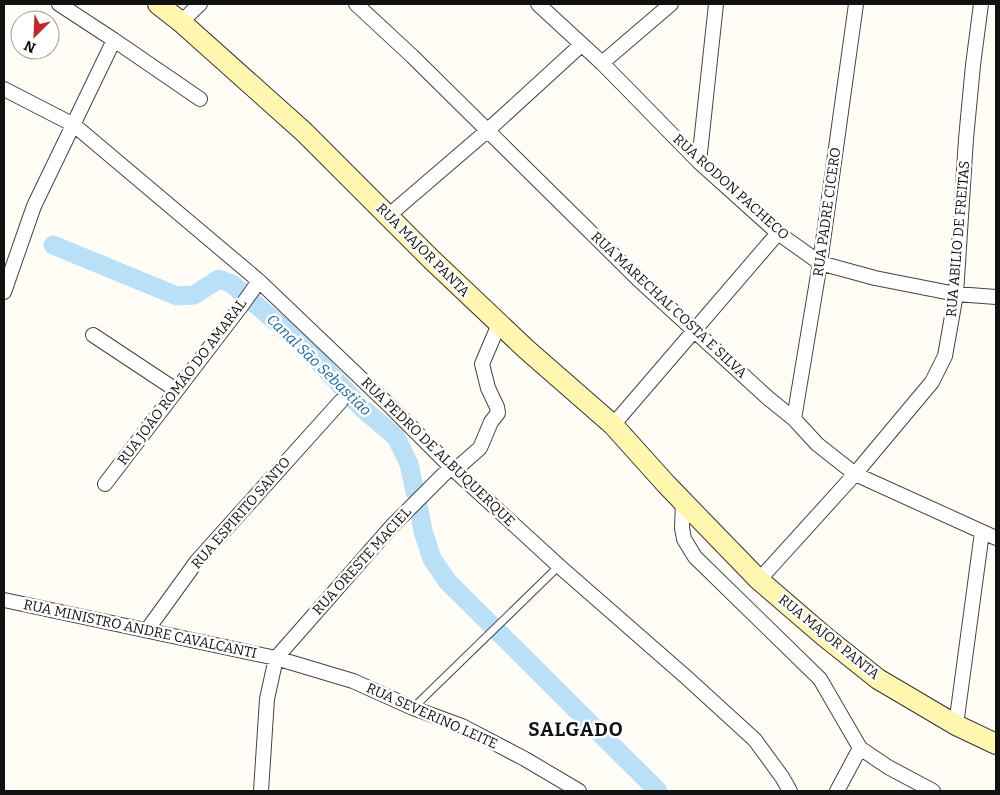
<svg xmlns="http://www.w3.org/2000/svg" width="1000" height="795" font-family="Bitter,serif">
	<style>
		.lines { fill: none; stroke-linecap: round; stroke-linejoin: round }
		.canal { stroke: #b9e0f7; stroke-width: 19 }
		.lane-casing { stroke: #444; stroke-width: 9 }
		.street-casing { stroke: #444; stroke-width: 16 }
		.secondary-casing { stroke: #333; stroke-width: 22 }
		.lane { stroke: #fff; stroke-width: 7 }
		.street { stroke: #fff; stroke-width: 14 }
		.secondary { stroke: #fff6b0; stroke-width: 20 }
		.labels { text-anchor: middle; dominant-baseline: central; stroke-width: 5; stroke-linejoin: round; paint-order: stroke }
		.street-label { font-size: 14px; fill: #111; stroke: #fff }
		.water-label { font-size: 15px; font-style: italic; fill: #1768a6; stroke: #fff }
		.district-label { font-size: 19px; font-weight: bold; letter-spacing: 1px; fill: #111; stroke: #fff }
	</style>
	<rect width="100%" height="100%" fill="#fffdf5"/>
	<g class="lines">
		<path class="canal" d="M 53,245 L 177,296 L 194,295 L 219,279 L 232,284 L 303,345 L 362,408 L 396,437 L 409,464 L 415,492
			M 418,505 L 423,531 L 432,559 L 448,582 L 658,791"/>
		<defs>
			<path id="lane" d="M 413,708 L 559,566"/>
			<path id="street" d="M 356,4 L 412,56 L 639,280 L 768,398 L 794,419 L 817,444 L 855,474 L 996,538
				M 538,4 L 602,63 L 699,162 L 778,233 L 820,263 L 875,278 L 956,294 L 996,297
				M 181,22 L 200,4
				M 114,40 L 200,99
				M 602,63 L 671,4
				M 4,89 L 74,125 L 259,281 L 392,408 L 451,467 L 559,566 L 686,677 L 755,740 L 782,777 L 790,791
				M 699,162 L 716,4
				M 388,216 L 487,131 L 581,45
				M 4,292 L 34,206 L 114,40 L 59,4
				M 93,335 L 176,390
				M 794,419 L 820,263 L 856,4
				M 613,425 L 778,233
				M 455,470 L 480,448 L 491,422 L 498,413 L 497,407 L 488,388 L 482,364 L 499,324
				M 105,484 L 242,305 L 259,281
				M 683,501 L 682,528 L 684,539 L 695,557 L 820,679 L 860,748 L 888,767 L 933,791
				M 759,580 L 855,474 L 932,382 L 945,356 L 956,294 L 966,139 L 973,65 L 981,4
				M 4,600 L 276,658 L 353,681 L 413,708 L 462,726 L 525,759 L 579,791
				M 147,630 L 197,561 L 341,401
				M 956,725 L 982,532
				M 261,791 L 267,699 L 276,658 L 392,526 L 451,467
				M 837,791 L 860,748"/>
			<path id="secondary" d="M 158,4 L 181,22 L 304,132 L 432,260 L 526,349 L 613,425 L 666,484 L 759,580 L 824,636 L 878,679 L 956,725 L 996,744"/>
		</defs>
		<use href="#lane" class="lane-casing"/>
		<use href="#street" class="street-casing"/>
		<use href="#secondary" class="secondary-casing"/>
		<use href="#lane" class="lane"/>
		<use href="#street" class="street"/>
		<use href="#secondary" class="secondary"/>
	</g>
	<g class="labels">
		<g class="street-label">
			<text transform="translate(731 187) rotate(42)">RUA RODON PACHECO</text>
			<text transform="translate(827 212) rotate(-82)">RUA PADRE CICERO</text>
			<text transform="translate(958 239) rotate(-85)">RUA ABILIO DE FREITAS</text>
			<text transform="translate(423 250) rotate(45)">RUA MAJOR PANTA</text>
			<text transform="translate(669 305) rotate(43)">RUA MARECHAL COSTA E SILVA</text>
			<text transform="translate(182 382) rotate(-53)">RUA JOÃO ROMÃO DO AMARAL</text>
			<text transform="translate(438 452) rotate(44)">RUA PEDRO DE ALBUQUERQUE</text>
			<text transform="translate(241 513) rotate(-49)">RUA ESPIRITO SANTO</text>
			<text transform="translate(362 561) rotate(-48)">RUA ORESTE MACIEL</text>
			<text transform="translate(140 629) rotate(12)">RUA MINISTRO ANDRE CAVALCANTI</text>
			<text transform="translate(829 637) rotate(39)">RUA MAJOR PANTA</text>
			<text transform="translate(432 716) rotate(24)">RUA SEVERINO LEITE</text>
		</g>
		<g class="water-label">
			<text transform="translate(319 365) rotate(44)">Canal São Sebastião</text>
		</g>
		<g class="district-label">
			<text x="576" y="729">SALGADO</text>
		</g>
	</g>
	<rect width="1000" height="795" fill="none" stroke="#111111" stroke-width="10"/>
	<g transform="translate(35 35) rotate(204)"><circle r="24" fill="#ffffff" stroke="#a0a0a0"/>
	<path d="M0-4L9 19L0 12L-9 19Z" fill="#c4262e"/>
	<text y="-8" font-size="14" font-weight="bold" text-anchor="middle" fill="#111111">N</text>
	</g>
</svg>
